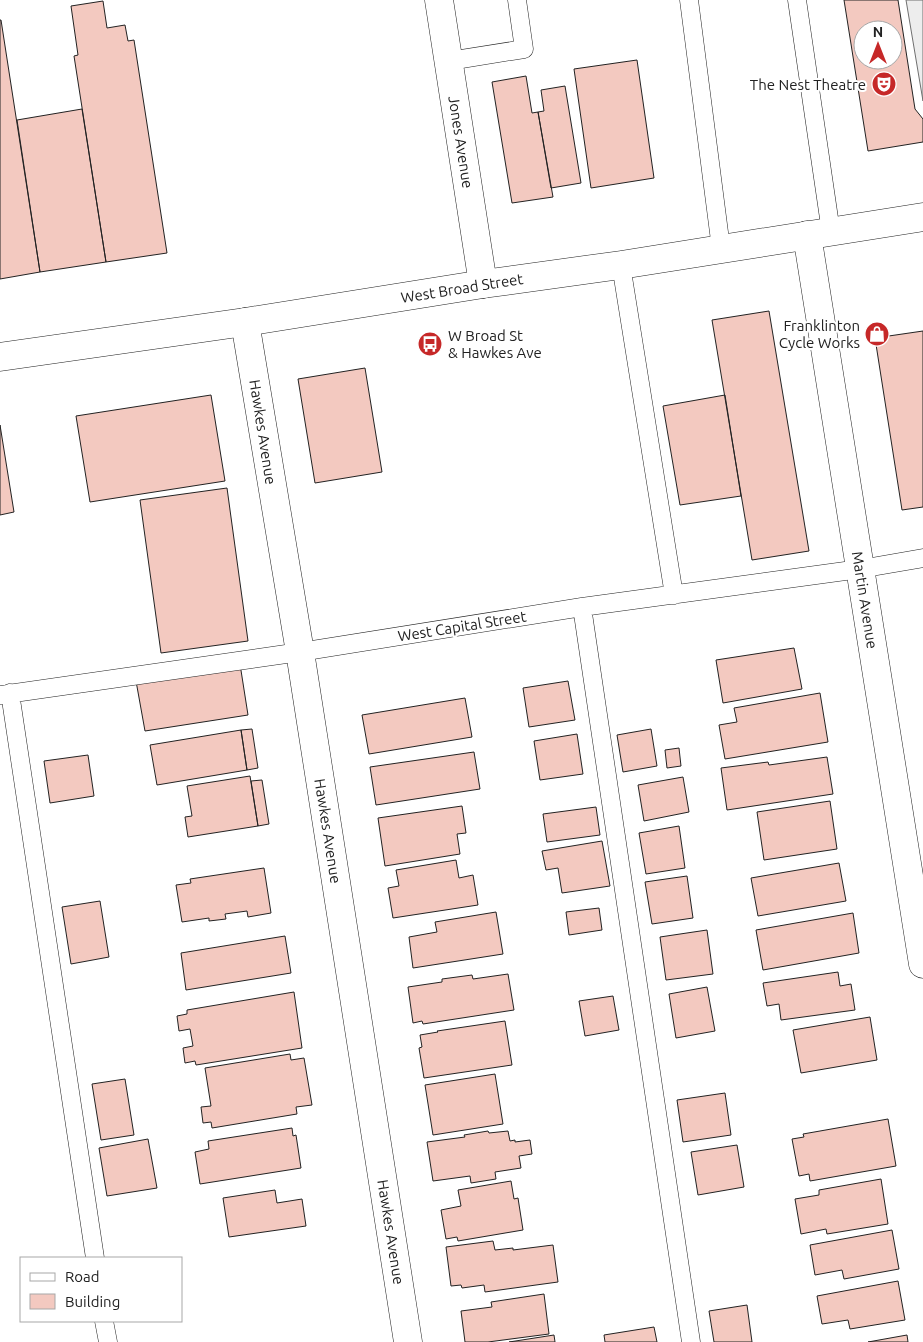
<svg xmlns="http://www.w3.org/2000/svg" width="923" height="1342" font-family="Ubuntu,sans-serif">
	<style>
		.parking { fill: #ededed; stroke: #6f6f6f }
		.building { fill: #f3c9c0; stroke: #222; fill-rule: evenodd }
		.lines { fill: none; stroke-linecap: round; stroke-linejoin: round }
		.service-casing { stroke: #222; stroke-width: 19 }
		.minor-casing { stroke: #222; stroke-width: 29 }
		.primary-casing { stroke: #222; stroke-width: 29 }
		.service { stroke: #fff; stroke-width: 18 }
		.minor { stroke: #fff; stroke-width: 28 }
		.primary { stroke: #fff; stroke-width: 28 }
		.labels { text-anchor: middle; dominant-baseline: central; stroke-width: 4; stroke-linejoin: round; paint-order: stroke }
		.poi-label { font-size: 15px; fill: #222; stroke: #fff; text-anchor: end }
		.street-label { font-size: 15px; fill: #222; stroke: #fff }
	</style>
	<rect width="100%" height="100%" fill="#fff"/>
	<path class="parking" d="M 906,0 L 923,0 L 923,101 Z"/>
	<path class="building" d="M 844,0 L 898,0 L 915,109 L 923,119 L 923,142 L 868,151 ZM 863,30 L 893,30 L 893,60 L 863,60 Z
		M 103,1 L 107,28 L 125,25 L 128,41 L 134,40 L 167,253 L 106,262 L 74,56 L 78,55 L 71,6 Z
		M 0,20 L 1,20 L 40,272 L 0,279 Z
		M 637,60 L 654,178 L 591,188 L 574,69 Z
		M 526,76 L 532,113 L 538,112 L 553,197 L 512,203 L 492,82 Z
		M 565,86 L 581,183 L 551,188 L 538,112 L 544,111 L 541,90 Z
		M 82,109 L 106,262 L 40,272 L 17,120 Z
		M 769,311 L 809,551 L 752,560 L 712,320 Z
		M 923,331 L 923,507 L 902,510 L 875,338 Z
		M 365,368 L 382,472 L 315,483 L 298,379 Z
		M 211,395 L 225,481 L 90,502 L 76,416 Z
		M 725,395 L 741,496 L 680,505 L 663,406 Z
		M 0,425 L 14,512 L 0,515 Z
		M 227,488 L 248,641 L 161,653 L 140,500 Z
		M 794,648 L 802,689 L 723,703 L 716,660 Z
		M 240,664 L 248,715 L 145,731 L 136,681 Z
		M 568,681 L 575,720 L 529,727 L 523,688 Z
		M 820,693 L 828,742 L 725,759 L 719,725 L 737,722 L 734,708 Z
		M 465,698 L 472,737 L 369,754 L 362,715 Z
		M 252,729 L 258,768 L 247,770 L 241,730 Z
		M 651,729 L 657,766 L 623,772 L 617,735 Z
		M 241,730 L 247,770 L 157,785 L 150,745 Z
		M 577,734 L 583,774 L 540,780 L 534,741 Z
		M 679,748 L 681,766 L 667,768 L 665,750 Z
		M 474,752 L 480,789 L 376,805 L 370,767 Z
		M 88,755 L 94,796 L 50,803 L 44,761 Z
		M 827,757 L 833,794 L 727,810 L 721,768 L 768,762 L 769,765 Z
		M 250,776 L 258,826 L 188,837 L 185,817 L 192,816 L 187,786 Z
		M 683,777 L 689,812 L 644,821 L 638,785 Z
		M 262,780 L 269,824 L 258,826 L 251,781 Z
		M 830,801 L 837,849 L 764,860 L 757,812 Z
		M 462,806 L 466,833 L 457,834 L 460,854 L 385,866 L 378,818 Z
		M 596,807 L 600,835 L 547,842 L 543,814 Z
		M 679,826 L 685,868 L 646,874 L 639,833 Z
		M 602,841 L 610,886 L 562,893 L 558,868 L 546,870 L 542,851 Z
		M 456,860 L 459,878 L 473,875 L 478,905 L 393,918 L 388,888 L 399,886 L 396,870 Z
		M 839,863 L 846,901 L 758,916 L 751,878 Z
		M 264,868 L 271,913 L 248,917 L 247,911 L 225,914 L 226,919 L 209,921 L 209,918 L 182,922 L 176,885 L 191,883 L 190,879 Z
		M 687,876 L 693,918 L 652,924 L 645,882 Z
		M 100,901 L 109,957 L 71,964 L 62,907 Z
		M 599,908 L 602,930 L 569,935 L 566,912 Z
		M 496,912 L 503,954 L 413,968 L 409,937 L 437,932 L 435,922 Z
		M 853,913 L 859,953 L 763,970 L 756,930 Z
		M 707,930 L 713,974 L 666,980 L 660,937 Z
		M 285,936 L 291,973 L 186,990 L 181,953 Z
		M 838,972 L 840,986 L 851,984 L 855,1010 L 781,1020 L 779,1004 L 767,1006 L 763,983 Z
		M 508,974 L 514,1010 L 423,1024 L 422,1021 L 413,1023 L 408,987 L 442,982 L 442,979 L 472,975 L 473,979 Z
		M 707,987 L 715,1031 L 676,1038 L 669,994 Z
		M 294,992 L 302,1048 L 196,1065 L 195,1061 L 185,1063 L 183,1048 L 193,1046 L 190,1029 L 179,1031 L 177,1016 L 187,1014 L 187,1010 Z
		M 613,996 L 619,1030 L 585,1036 L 579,1001 Z
		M 870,1017 L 877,1060 L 801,1073 L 793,1030 Z
		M 505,1021 L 512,1065 L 424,1078 L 419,1048 L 422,1047 L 420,1035 L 438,1032 L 437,1031 Z
		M 290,1054 L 291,1060 L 304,1058 L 312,1105 L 296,1107 L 297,1114 L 212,1128 L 211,1122 L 203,1123 L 201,1107 L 211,1106 L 205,1068 Z
		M 495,1074 L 503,1124 L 433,1135 L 425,1085 Z
		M 125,1079 L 134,1135 L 101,1140 L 92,1084 Z
		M 725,1093 L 731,1135 L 683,1142 L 677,1100 Z
		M 888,1119 L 896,1166 L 810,1181 L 809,1174 L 799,1176 L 792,1139 L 804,1137 L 803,1134 Z
		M 292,1128 L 293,1136 L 296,1135 L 301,1168 L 200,1184 L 195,1152 L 209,1149 L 208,1141 Z
		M 488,1131 L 489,1133 L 508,1131 L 510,1141 L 515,1140 L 515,1142 L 530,1140 L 532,1154 L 519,1156 L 521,1168 L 495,1172 L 496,1179 L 471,1183 L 470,1176 L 433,1181 L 427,1142 L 465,1137 L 464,1135 Z
		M 148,1139 L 157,1188 L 107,1196 L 99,1148 Z
		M 737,1145 L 744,1187 L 698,1195 L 691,1152 Z
		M 881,1179 L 888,1224 L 827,1234 L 826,1229 L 801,1234 L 795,1199 L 819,1195 L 819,1190 Z
		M 511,1181 L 514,1199 L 518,1198 L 523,1230 L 458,1241 L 457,1237 L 446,1239 L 441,1210 L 461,1206 L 458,1190 Z
		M 275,1190 L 277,1203 L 302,1199 L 306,1226 L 229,1237 L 223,1198 Z
		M 892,1230 L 899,1269 L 844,1279 L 842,1270 L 815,1275 L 810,1245 Z
		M 493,1241 L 495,1250 L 513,1248 L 513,1250 L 553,1245 L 558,1282 L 485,1292 L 484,1285 L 462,1288 L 461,1285 L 451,1286 L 446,1247 Z
		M 898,1281 L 905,1320 L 850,1329 L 848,1320 L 822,1324 L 817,1296 Z
		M 544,1294 L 549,1334 L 488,1342 L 465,1342 L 461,1311 L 492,1307 L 491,1302 Z
		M 747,1305 L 752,1342 L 714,1342 L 709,1311 Z
		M 654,1327 L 657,1342 L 605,1342 L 604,1335 Z
		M 554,1335 L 555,1342 L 509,1342 Z
		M 907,1335 L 908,1342 L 868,1342 Z"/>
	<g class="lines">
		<defs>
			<path id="service" d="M 689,0 L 721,248
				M 797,0 L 831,232
				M 449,61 L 524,49 L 517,0
				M 621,265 L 674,595
				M 582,607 L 691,1342
				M 10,693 L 95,1258
				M 0,695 L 300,652 L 582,607 L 860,569 L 923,558
				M 104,1321 L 108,1342"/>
			<path id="minor" d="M 439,0 L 483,284
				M 807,235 L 923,964
				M 245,322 L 300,652 L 408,1342"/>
			<path id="primary" d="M 0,357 L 245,322 L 483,284 L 621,265 L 923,217"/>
		</defs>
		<use href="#service" class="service-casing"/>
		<use href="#minor" class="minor-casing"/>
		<use href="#primary" class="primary-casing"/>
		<use href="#service" class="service"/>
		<use href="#minor" class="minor"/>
		<use href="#primary" class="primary"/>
	</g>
	<defs>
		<symbol id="theatre-disc" viewBox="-11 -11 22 22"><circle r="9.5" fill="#c62828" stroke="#fff"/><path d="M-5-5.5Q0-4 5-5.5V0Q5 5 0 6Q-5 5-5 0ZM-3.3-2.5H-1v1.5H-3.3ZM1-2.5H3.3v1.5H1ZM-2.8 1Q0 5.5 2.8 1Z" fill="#fff"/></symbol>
		<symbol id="shop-disc" viewBox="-11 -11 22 22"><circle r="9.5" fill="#c62828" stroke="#fff"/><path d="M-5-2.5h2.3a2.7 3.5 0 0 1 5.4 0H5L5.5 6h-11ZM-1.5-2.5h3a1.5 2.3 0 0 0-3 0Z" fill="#fff"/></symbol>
		<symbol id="bus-disc" viewBox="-11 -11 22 22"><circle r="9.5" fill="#c62828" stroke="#fff"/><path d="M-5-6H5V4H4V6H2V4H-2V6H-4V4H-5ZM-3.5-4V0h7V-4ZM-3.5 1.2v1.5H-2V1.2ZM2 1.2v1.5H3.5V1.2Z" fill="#fff"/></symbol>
	</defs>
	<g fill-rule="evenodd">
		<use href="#theatre-disc" x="870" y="70" width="28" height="28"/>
		<use href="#shop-disc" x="863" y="320" width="28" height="28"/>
		<use href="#bus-disc" x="416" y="330" width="28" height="28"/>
	</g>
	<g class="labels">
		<g class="poi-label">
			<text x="866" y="84">The Nest Theatre</text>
			<text x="860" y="325">Franklinton<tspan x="860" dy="17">Cycle Works</tspan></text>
			<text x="448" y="335" text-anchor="start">W Broad St<tspan x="448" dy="17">&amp; Hawkes Ave</tspan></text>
		</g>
		<g class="street-label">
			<text transform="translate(461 142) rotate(81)">Jones Avenue</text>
			<text transform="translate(462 288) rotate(-9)">West Broad Street</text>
			<text transform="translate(263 432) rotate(81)">Hawkes Avenue</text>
			<text transform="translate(865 600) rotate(81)">Martin Avenue</text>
			<text transform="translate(462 626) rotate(-9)">West Capital Street</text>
			<text transform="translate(328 831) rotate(81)">Hawkes Avenue</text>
			<text transform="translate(391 1232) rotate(81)">Hawkes Avenue</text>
		</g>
	</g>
	<rect x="20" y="1257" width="162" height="65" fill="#ffffff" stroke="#a7a7a7"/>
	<rect x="30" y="1273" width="25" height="8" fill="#ffffff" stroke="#a7a7a7"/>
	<text x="65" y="1282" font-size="15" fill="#222222">Road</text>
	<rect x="30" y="1294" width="25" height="15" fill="#f3c9c0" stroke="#a7a7a7"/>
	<text x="65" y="1307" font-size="15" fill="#222222">Building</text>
	<g transform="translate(878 45)"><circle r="24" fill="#ffffff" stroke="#a7a7a7"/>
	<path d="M0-4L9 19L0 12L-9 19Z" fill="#c62828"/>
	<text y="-8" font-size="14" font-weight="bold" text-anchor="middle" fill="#222222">N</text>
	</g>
</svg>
